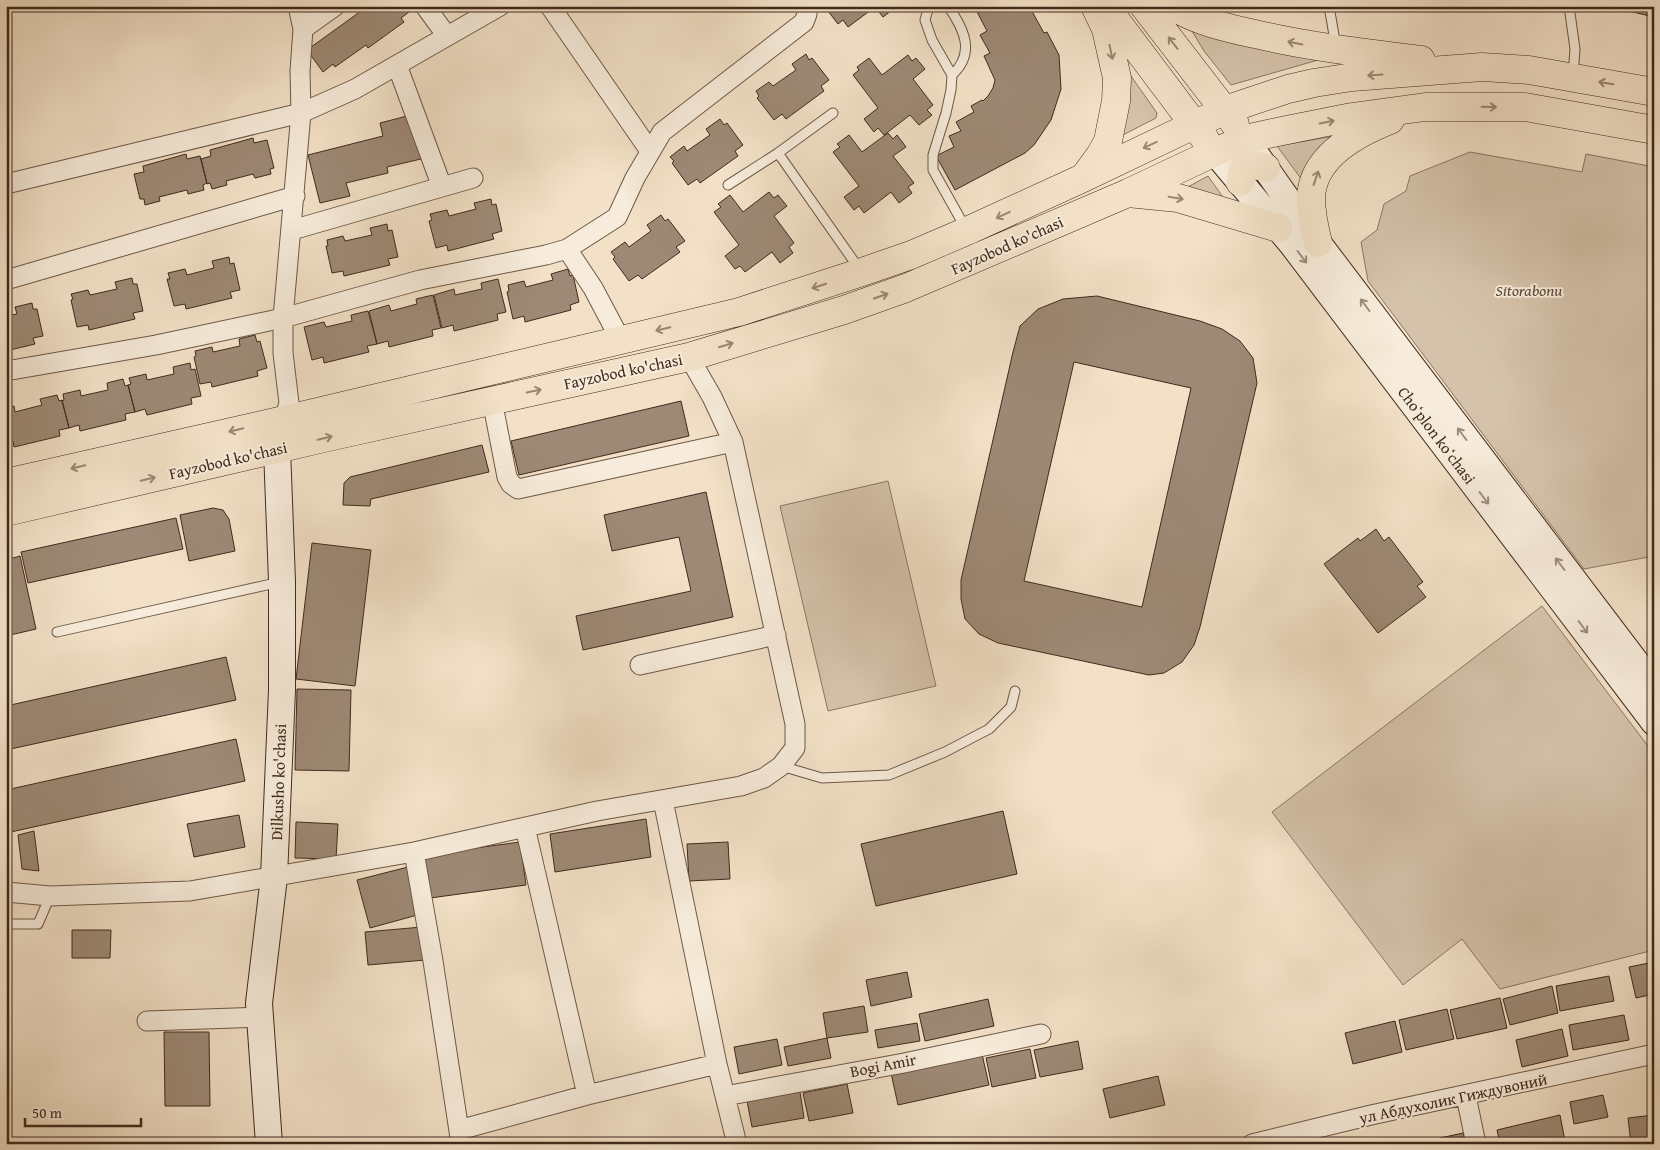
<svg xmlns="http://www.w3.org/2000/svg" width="1660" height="1150" font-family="'Gentium Book Plus',serif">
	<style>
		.green { fill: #d4c2aa; stroke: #8a7663 }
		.building { fill: #9d8975; stroke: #412a1c; fill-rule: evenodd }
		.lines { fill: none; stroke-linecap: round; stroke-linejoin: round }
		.lane-casing { stroke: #6d5847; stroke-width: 11 }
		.street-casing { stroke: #6d5847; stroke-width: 21 }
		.secondary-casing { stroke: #412a1c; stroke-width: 28 }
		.primary-casing { stroke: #412a1c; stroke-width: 29 }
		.lane { stroke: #f7ecdb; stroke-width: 9 }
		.street { stroke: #f7ecdb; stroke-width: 19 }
		.secondary { stroke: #f7ecdb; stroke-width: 26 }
		.primary { stroke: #f2e1c7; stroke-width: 28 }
		.oneway { stroke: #9a8672 }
		.oneway2 { stroke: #9c8b7c }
		.labels { text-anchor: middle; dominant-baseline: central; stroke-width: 4; stroke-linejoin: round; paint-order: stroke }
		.street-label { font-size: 16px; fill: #412a1c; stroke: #f7ecdb }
		.park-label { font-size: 16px; font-style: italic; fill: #5e4838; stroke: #f7ecdb }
	</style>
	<rect width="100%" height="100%" fill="#f2e1c7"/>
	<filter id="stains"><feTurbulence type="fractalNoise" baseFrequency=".004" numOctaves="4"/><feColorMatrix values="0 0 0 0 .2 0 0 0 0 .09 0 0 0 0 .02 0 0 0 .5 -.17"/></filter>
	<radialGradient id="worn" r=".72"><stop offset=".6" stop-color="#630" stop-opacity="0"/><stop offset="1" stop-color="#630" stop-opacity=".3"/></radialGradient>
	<path class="green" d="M 1192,31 L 1240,45 L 1325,58 L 1231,85 L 1204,51 Z
		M 1126,69 L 1157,113 L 1156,118 L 1121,136 Z
		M 1340,135 L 1305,184 L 1277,146 Z
		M 1470,152 L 1582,172 L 1586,154 L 1654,167 L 1654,556 L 1584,569 L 1368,281 L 1361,242 L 1377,230 L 1384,204 L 1406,191 L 1410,176 Z
		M 1208,176 L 1225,200 L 1184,189 Z
		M 888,481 L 936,686 L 828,711 L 780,506 Z
		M 1542,606 L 1654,754 L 1654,950 L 1500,989 L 1462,939 L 1403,985 L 1272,812 Z"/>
	<path class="building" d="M 368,6 L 411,6 L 413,9 L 401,18 L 404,22 L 368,48 L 366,45 L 335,67 L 333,64 L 323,72 L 307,50 Z
		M 834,6 L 896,6 L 896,7 L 883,17 L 875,7 L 848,27 L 843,20 L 838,24 L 828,11 Z
		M 974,6 L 1029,6 L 1044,33 L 1047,32 L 1059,55 L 1061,89 L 1051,120 L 1034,145 L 1025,153 L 955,190 L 936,156 L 954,147 L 949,136 L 961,131 L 956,122 L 974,112 L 971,106 L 982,100 L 983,101 L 988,96 L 993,88 L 995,80 L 984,56 L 990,53 L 980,35 L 987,31 Z
		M 1616,6 L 1654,6 L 1654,17 L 1616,8 Z
		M 806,54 L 809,60 L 812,58 L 829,80 L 821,86 L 824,91 L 786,119 L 782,114 L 774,120 L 757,98 L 759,96 L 756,91 L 769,82 L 773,86 L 796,70 L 792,64 Z
		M 908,55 L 912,61 L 916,58 L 925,69 L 913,79 L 933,105 L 927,110 L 932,115 L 919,125 L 910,115 L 884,135 L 878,128 L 874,132 L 864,119 L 878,108 L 853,75 L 859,70 L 857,67 L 869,58 L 882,75 Z
		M 411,115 L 421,159 L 387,167 L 388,173 L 346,183 L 350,196 L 320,203 L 308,155 L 383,136 L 380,123 Z
		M 720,119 L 724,125 L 727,123 L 743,145 L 735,151 L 738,156 L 700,183 L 697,179 L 688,185 L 672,163 L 674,161 L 670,157 L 684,146 L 687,151 L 710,135 L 706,129 Z
		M 888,133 L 893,139 L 897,135 L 906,147 L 893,156 L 914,183 L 908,187 L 912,193 L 899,203 L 891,192 L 864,213 L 859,206 L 854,210 L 844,197 L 859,186 L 833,152 L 840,147 L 837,144 L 849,135 L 862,152 Z
		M 253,138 L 254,143 L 267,140 L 274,168 L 270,169 L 271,174 L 255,178 L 253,174 L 226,181 L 227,185 L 212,189 L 210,183 L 207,184 L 201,159 L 211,156 L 210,150 Z
		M 186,154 L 187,159 L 200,156 L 207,183 L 203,185 L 204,190 L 188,194 L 187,190 L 159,197 L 160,201 L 145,205 L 144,199 L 140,199 L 134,174 L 144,172 L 143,166 Z
		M 769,192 L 774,198 L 778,195 L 787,206 L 774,216 L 794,243 L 789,247 L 793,253 L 780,263 L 772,252 L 745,272 L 740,266 L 735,269 L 725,256 L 739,245 L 714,212 L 721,207 L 718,204 L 730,195 L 743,212 Z
		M 491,199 L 492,205 L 496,204 L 502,231 L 492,234 L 494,239 L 448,251 L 447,245 L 436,248 L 429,221 L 432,220 L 430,214 L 447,210 L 449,216 L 476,209 L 474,203 Z
		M 661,215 L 665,221 L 668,219 L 685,241 L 676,247 L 680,252 L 642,279 L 638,275 L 629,281 L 613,259 L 615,257 L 611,252 L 625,242 L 629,247 L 651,231 L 647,225 Z
		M 387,224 L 388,231 L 392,230 L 398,257 L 388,259 L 390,265 L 344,276 L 343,271 L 332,273 L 326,246 L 328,246 L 327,240 L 343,236 L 345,241 L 372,235 L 370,228 Z
		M 229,257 L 230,264 L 234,263 L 240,290 L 230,292 L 232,298 L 186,309 L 185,304 L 174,306 L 167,279 L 170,279 L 168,273 L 185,269 L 187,275 L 214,268 L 212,261 Z
		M 568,269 L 570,276 L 573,275 L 579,302 L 570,305 L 571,310 L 525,322 L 524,316 L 513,319 L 507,292 L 509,291 L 508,285 L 524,281 L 526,287 L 553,280 L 551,274 Z
		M 132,278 L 133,284 L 137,284 L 143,311 L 133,313 L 135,319 L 89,330 L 88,325 L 77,327 L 71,300 L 73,299 L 71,294 L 88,290 L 90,295 L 117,289 L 115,282 Z
		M 498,279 L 506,312 L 497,314 L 498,320 L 454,331 L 453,325 L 442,328 L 434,295 L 454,289 L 455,295 L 482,289 L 481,283 Z
		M 433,295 L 441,328 L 432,330 L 433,336 L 389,347 L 388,341 L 377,344 L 369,311 L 389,305 L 391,311 L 417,304 L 416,299 Z
		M 1097,296 L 1200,321 L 1222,329 L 1240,341 L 1253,358 L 1257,383 L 1200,627 L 1194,645 L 1182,662 L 1164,673 L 1149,675 L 998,643 L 979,634 L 965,619 L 961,599 L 961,580 L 1013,352 L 1020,326 L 1038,309 L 1063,299 ZM 1074,362 L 1191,388 L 1142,607 L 1024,581 Z
		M 32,303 L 33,309 L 37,309 L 43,336 L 33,338 L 35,344 L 6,351 L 6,316 L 17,314 L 15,307 Z
		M 368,311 L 377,344 L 367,346 L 369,352 L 324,363 L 323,357 L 312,360 L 304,327 L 324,322 L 326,327 L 352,321 L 351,315 Z
		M 255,335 L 257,342 L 260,341 L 267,368 L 257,371 L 258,376 L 212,387 L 211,382 L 200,384 L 194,357 L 196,356 L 195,351 L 212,347 L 213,352 L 240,346 L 239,339 Z
		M 190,363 L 191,370 L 195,369 L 201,396 L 191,398 L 192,404 L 147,415 L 145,409 L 135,412 L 128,385 L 131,384 L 129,378 L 146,374 L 147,380 L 174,374 L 173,367 Z
		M 123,379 L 125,386 L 128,385 L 135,412 L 125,414 L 126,420 L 80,431 L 79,425 L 69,428 L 62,401 L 64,400 L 63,394 L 80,390 L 81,396 L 108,390 L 107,383 Z
		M 57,395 L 59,401 L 62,400 L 69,428 L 59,430 L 60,436 L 14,447 L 13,441 L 6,442 L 6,408 L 14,406 L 15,412 L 42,405 L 40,399 Z
		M 681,401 L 689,436 L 519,475 L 511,441 Z
		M 482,445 L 489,472 L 371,499 L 370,506 L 343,505 L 344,483 L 350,477 Z
		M 706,492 L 733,617 L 583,650 L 576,616 L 691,591 L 679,537 L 612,551 L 604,515 Z
		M 213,508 L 223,510 L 229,519 L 235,551 L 189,561 L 180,515 Z
		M 176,518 L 183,549 L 28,583 L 21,552 Z
		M 1376,529 L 1384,541 L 1389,537 L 1423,582 L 1417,586 L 1426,597 L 1378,633 L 1324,564 L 1358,538 L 1360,541 Z
		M 312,543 L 371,550 L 355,686 L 296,679 Z
		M 20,556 L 36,629 L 6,636 L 6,560 Z
		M 226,657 L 236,700 L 6,750 L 6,706 Z
		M 297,689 L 351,690 L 349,771 L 295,770 Z
		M 236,739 L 245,781 L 6,833 L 6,790 Z
		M 1003,811 L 1017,874 L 876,906 L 861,844 Z
		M 239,815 L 245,847 L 194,857 L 187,824 Z
		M 646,819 L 651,857 L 555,872 L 550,834 Z
		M 296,822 L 338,824 L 336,859 L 295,858 Z
		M 34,831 L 39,871 L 22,869 L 18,835 Z
		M 520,842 L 526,885 L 430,898 L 424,855 Z
		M 728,842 L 730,879 L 689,881 L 687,844 Z
		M 408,867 L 421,914 L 370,928 L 357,880 Z
		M 422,927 L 425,960 L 368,965 L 365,932 Z
		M 72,930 L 111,930 L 110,958 L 72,958 Z
		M 1654,962 L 1654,994 L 1636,998 L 1629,967 Z
		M 907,972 L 912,997 L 871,1006 L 866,980 Z
		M 1609,976 L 1614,1001 L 1560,1011 L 1556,986 Z
		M 1552,986 L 1558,1013 L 1510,1025 L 1503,999 Z
		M 1500,998 L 1507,1028 L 1457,1039 L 1450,1010 Z
		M 988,999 L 994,1026 L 925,1041 L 919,1014 Z
		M 864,1006 L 868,1032 L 827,1038 L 823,1013 Z
		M 1447,1009 L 1454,1039 L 1406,1050 L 1399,1020 Z
		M 1624,1015 L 1629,1040 L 1573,1050 L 1569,1025 Z
		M 1395,1021 L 1402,1052 L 1353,1064 L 1345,1033 Z
		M 917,1023 L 920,1041 L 878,1048 L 875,1030 Z
		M 1562,1029 L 1568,1056 L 1522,1067 L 1516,1040 Z
		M 164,1032 L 209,1032 L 210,1106 L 165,1106 Z
		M 827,1038 L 831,1058 L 788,1066 L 784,1047 Z
		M 777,1039 L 782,1065 L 739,1074 L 734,1047 Z
		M 1078,1041 L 1083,1069 L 1040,1077 L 1034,1050 Z
		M 1030,1049 L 1036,1078 L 992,1087 L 986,1058 Z
		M 982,1054 L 989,1085 L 898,1105 L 891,1073 Z
		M 1158,1076 L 1165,1105 L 1110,1118 L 1103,1089 Z
		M 847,1084 L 853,1113 L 809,1121 L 803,1093 Z
		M 800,1092 L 804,1118 L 752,1127 L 747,1101 Z
		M 1603,1095 L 1608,1117 L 1574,1124 L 1570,1102 Z
		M 1560,1115 L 1565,1141 L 1551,1144 L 1500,1144 L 1497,1130 Z
		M 1654,1115 L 1654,1144 L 1631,1144 L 1628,1118 Z
		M 1463,1133 L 1466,1144 L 1442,1144 L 1440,1138 Z"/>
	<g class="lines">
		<defs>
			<path id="lane" d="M 929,6 L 925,20 L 932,40 L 952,75 L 951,90 L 946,113 L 933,155 L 933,170 L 966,229
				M 948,6 C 964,29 976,53 952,75
				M 1329,6 L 1336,47
				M 1569,6 L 1575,49 L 1573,76
				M 833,113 L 778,153 L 860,270
				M 728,185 L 778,153
				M 57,632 L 280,582
				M 781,766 L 822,778 L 889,775 L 945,752 L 989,729 L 1011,707 L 1015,691
				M 6,924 L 38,924 L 50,896"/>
			<path id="street" d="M 425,6 L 447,36
				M 550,6 L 650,151
				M 303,29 L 335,6
				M 397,65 L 442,187
				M 6,184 L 301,113 L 355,89 L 500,6
				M 292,230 L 473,178
				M 567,249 L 593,288 L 620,339
				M 6,280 L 295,196
				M 6,371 L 156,345 L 283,318 L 420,280 L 546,255 L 567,249 L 617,217 L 635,178 L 662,132 L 804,22 L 807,14 L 807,6
				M 492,400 L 507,477 L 511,484 L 518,489 L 733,442
				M 284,420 L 289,403 L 283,353 L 283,318 L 301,113 L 300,71 L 303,29 L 298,6
				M 640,665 L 776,635
				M 663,800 L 717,1064 L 737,1144
				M 525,827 L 587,1095
				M 414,852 L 433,961 L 461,1144
				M 6,892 L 50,896 L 190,891 L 414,852 L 597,811 L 741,786 L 764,778 L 781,766 L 795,748 L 795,724 L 733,442 L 712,397 L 689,357
				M 147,1021 L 260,1017
				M 725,1096 L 904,1063 L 1041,1034
				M 1466,1096 L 1476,1144
				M 459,1130 L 587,1095 L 717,1064
				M 1252,1144 L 1371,1115 L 1654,1054"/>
			<path id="secondary" d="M 1245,139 L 1318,243 L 1654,686
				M 1215,152 L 1292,244 L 1654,722
				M 269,1144 L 259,1003 L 274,877 L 282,690 L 282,581 L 277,449 L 282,429"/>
			<path id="primary" d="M 1105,6 L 1205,139
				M 1144,6 L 1235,124
				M 1172,6 C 1197,21 1226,28 1255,34 C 1310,47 1365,53 1421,60
				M 1085,176 L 1101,154 L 1108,141 L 1116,101 L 1117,78 L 1106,29 L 1095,6
				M 1240,182 L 1243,170 C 1252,164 1256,165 1266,168
				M 1128,193 L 1178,198 L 1278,228
				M 1318,243 C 1314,227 1311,213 1311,197 C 1313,156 1357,133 1390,120
				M 6,483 L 284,420 L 739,312 L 862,272 L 911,255 L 967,231 L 1083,178 L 1225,110 L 1288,89 L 1314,83 L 1352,77 L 1482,67 L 1529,70 L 1654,92
				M 6,512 L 324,438 L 689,357 L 844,310 L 906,288 L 1128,193 L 1215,152 L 1245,139 L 1282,131 L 1352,117 L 1425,107 L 1525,107 L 1654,130"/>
		</defs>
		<use href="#lane" class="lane-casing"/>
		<use href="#street" class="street-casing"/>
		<use href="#secondary" class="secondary-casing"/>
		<use href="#primary" class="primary-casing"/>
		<use href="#lane" class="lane"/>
		<use href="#street" class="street"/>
		<use href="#secondary" class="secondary"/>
		<use href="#primary" class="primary"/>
	</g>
	<defs><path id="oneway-shaft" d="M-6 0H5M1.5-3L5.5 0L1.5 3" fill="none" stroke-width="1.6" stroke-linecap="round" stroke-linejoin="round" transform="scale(1.25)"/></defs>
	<g class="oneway">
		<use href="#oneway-shaft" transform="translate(1173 43) rotate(-128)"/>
		<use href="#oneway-shaft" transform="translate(1295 43) rotate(-169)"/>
		<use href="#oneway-shaft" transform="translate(1111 52) rotate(78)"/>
		<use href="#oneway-shaft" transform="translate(1375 75) rotate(176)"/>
		<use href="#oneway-shaft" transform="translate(1606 83) rotate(-170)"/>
		<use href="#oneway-shaft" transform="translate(1489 107) rotate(1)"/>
		<use href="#oneway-shaft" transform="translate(1327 122) rotate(-12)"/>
		<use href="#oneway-shaft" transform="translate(1150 145) rotate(155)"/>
		<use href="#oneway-shaft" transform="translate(1316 178) rotate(-71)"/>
		<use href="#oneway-shaft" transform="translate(1176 198) rotate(9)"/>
		<use href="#oneway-shaft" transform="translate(1003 215) rotate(155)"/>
		<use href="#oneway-shaft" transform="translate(819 286) rotate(162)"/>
		<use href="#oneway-shaft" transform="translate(881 296) rotate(-19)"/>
		<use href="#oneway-shaft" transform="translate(663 329) rotate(167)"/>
		<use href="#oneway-shaft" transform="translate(726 345) rotate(-17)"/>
		<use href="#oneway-shaft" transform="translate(534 391) rotate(-12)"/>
		<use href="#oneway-shaft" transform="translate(236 430) rotate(167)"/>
		<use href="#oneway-shaft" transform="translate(325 438) rotate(-13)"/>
		<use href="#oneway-shaft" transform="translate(78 467) rotate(167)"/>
		<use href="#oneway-shaft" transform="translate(148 479) rotate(-13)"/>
	</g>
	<g class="oneway2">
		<use href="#oneway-shaft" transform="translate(1302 257) rotate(53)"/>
		<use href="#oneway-shaft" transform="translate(1365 305) rotate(-127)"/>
		<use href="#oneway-shaft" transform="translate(1462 434) rotate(-127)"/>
		<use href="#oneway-shaft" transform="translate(1484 498) rotate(53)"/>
		<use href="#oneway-shaft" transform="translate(1560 564) rotate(-127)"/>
		<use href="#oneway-shaft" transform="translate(1583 627) rotate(53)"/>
	</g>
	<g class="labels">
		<g class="street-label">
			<text transform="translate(1007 245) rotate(-24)">Fayzobod ko'chasi</text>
			<text transform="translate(623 371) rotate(-12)">Fayzobod ko'chasi</text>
			<text transform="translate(1437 435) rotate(53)">Choʻplon koʻchasi</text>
			<text transform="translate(228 460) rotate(-13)">Fayzobod ko'chasi</text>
			<text transform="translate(278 782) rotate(-88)">Dilkusho ko'chasi</text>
			<text transform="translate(883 1065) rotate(-11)">Bogi Amir</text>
			<text transform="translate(1453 1098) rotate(-12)">ул Абдухолик Гиждувоний</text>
		</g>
		<g class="park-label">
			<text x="1529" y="290">Sitorabonu</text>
		</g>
	</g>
	<rect width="1660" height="1150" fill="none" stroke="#f2e1c7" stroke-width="25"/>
	<rect x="8" y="8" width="1645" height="1135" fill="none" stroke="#412a1c" stroke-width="2.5"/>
	<rect x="12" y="12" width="1635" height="1125" fill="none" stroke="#412a1c"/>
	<path d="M25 1118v8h116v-8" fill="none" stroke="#412a1c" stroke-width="2.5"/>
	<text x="32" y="1118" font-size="15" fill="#412a1c" stroke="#f7ecdb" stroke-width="4" paint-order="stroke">50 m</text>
	<rect width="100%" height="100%" filter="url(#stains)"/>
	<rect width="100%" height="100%" fill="url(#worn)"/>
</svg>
